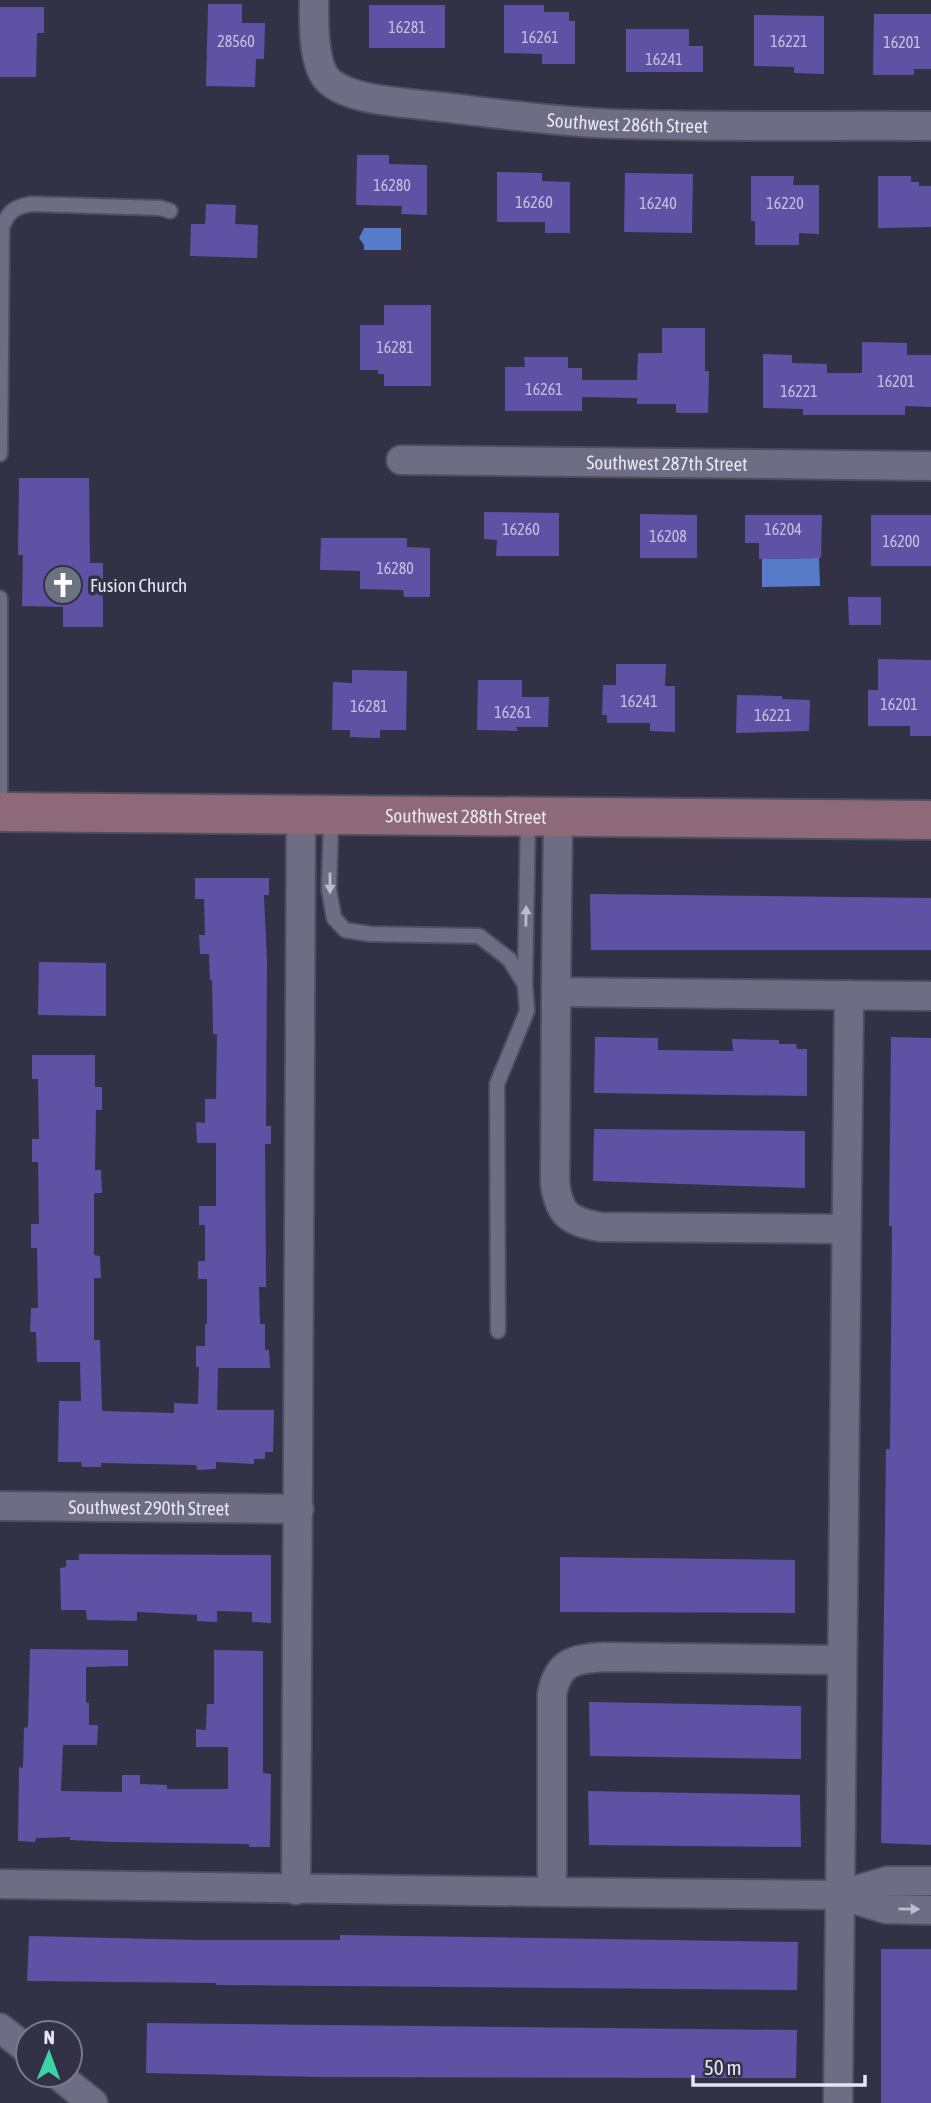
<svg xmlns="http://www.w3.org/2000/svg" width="931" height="2103" font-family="'Asap Condensed',sans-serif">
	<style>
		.water { fill: #567bc9 }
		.building { fill: #5f52a4 }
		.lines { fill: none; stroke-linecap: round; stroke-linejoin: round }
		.lane-casing { stroke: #4f4e5f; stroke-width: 18 }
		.street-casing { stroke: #4f4e5f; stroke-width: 32 }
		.secondary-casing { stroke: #4f4e5f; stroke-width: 42 }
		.lane { stroke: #6e6d84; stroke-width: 14 }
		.street { stroke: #6e6d84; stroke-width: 28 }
		.secondary { stroke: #8e6a79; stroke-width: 38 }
		.oneway { fill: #bcbccc }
		.labels { text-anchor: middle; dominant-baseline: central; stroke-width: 7; stroke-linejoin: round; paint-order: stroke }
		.number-label { font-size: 16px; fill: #c4c1df }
		.street-label { font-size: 19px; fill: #e6e6f3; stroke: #323145 }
		.poi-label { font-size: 19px; fill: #e6e6f3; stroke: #323145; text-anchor: start }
	</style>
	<rect width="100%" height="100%" fill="#323145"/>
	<path class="water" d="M 364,228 L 401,228 L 401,250 L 364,250 L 364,245 L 359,238 Z
		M 819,558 L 820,586 L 762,587 L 762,559 Z"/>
	<path class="building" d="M 208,4 L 242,4 L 242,23 L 265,23 L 264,59 L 256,59 L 255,87 L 206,86 Z
		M 369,5 L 445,5 L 445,48 L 369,48 Z
		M 504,5 L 544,5 L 544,12 L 569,12 L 569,21 L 575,21 L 575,64 L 542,64 L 542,54 L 504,53 Z
		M 0,7 L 44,7 L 44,33 L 37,33 L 36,77 L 0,77 Z
		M 874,14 L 931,14 L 931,69 L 914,69 L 914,75 L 873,75 Z
		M 754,15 L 824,16 L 824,74 L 794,73 L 794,67 L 754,66 Z
		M 626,29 L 689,29 L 689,46 L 703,46 L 703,72 L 626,72 Z
		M 357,155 L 389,155 L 389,164 L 427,165 L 427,215 L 401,214 L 402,206 L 356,205 Z
		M 497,172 L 542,173 L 542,181 L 570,182 L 570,233 L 545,233 L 545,222 L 497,222 Z
		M 625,173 L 693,174 L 692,233 L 624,232 Z
		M 751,176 L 794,176 L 793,185 L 819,185 L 819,234 L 799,233 L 799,245 L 755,245 L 755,221 L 751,221 Z
		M 878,176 L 911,176 L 911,182 L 919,182 L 919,186 L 931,186 L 931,227 L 878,228 Z
		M 206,204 L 236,205 L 235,224 L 258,225 L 257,258 L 190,256 L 191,224 L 205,224 Z
		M 384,305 L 431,305 L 431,386 L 384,386 L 384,374 L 378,374 L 378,370 L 360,370 L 360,325 L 384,325 Z
		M 662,328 L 705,328 L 705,371 L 709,371 L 708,413 L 676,413 L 676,404 L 637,404 L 637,398 L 582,397 L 582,411 L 505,411 L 505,367 L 525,367 L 524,357 L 568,357 L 568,368 L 582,368 L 582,380 L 637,380 L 638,353 L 662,353 Z
		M 862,342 L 907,343 L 907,355 L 931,355 L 931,407 L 905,406 L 905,415 L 803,415 L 803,409 L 763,408 L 763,354 L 792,355 L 792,363 L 827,364 L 827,373 L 862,373 Z
		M 19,478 L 89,478 L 90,563 L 103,563 L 103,627 L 63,627 L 63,607 L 22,606 L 23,555 L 18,555 Z
		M 484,512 L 559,513 L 559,556 L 496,556 L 497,540 L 484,539 Z
		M 640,514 L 697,515 L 697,558 L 640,558 Z
		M 745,515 L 822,515 L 821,558 L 759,559 L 759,543 L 745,543 Z
		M 871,515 L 931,515 L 931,566 L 871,566 Z
		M 321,538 L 407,538 L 407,547 L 430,548 L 430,597 L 404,597 L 403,590 L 360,589 L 360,571 L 320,570 Z
		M 848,597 L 881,597 L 881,625 L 849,625 Z
		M 878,659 L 931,660 L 931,736 L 910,736 L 910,726 L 868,726 L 868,690 L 878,690 Z
		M 616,664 L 666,664 L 665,686 L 675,686 L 675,732 L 650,731 L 650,723 L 607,723 L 607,715 L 602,715 L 603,685 L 616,685 Z
		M 352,670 L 407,671 L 406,730 L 380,730 L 380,738 L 350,737 L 350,730 L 332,730 L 333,682 L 352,683 Z
		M 478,680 L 522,680 L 522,697 L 549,697 L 548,727 L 516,727 L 518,731 L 477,730 Z
		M 737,695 L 782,696 L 782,699 L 810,700 L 809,731 L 736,733 Z
		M 195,878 L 269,878 L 269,895 L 264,895 L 267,961 L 266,1126 L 271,1126 L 271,1144 L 265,1144 L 266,1287 L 259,1287 L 260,1324 L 265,1324 L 265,1350 L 269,1350 L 270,1368 L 218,1368 L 217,1410 L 274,1410 L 273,1452 L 265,1452 L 265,1459 L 254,1459 L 254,1464 L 216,1462 L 216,1469 L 197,1470 L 196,1465 L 101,1463 L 101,1467 L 82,1467 L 81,1462 L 58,1462 L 59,1401 L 81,1401 L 80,1362 L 37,1362 L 36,1332 L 30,1332 L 31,1308 L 38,1308 L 37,1248 L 31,1248 L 31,1224 L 39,1224 L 38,1162 L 32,1162 L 32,1139 L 39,1139 L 38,1079 L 32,1079 L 32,1055 L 95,1055 L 95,1087 L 102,1087 L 102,1110 L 96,1110 L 95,1170 L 101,1170 L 102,1193 L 94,1193 L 94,1255 L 100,1256 L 101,1278 L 94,1278 L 94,1340 L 100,1340 L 102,1411 L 174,1413 L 174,1403 L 198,1404 L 199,1367 L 196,1367 L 196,1346 L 205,1346 L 205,1324 L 207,1324 L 207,1279 L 198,1279 L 198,1261 L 205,1261 L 205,1225 L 199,1225 L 199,1206 L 216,1206 L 216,1143 L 197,1143 L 196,1122 L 205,1123 L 205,1099 L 216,1099 L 217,1034 L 213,1034 L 212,980 L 210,980 L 209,954 L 200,954 L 199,935 L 205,935 L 204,899 L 195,899 Z
		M 590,894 L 931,898 L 931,950 L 591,950 Z
		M 39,962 L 106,963 L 106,1016 L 38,1015 Z
		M 595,1037 L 658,1038 L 658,1050 L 733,1051 L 732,1039 L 779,1040 L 779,1044 L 796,1044 L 797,1049 L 807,1049 L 807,1096 L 594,1093 Z
		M 891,1037 L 931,1038 L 931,1845 L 881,1843 L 886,1449 L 890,1449 L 892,1226 L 889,1226 Z
		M 594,1129 L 805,1131 L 805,1188 L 593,1181 Z
		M 79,1554 L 271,1555 L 271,1623 L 252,1622 L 252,1612 L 217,1611 L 217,1622 L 197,1621 L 197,1615 L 137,1612 L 137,1621 L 87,1620 L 86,1610 L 61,1610 L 60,1568 L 66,1567 L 66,1560 L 79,1560 Z
		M 560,1557 L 795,1560 L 795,1613 L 560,1612 Z
		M 30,1649 L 128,1650 L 128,1666 L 86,1667 L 86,1703 L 89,1703 L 89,1725 L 98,1725 L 97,1745 L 63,1745 L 61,1791 L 122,1792 L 122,1775 L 140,1775 L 140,1784 L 167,1785 L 167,1789 L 228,1789 L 228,1747 L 196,1747 L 196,1729 L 206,1730 L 207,1704 L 214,1704 L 214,1650 L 263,1651 L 263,1773 L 271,1774 L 270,1847 L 249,1847 L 249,1844 L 114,1842 L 70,1840 L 70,1837 L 36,1838 L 35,1842 L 18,1841 L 19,1767 L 23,1768 L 24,1728 L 28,1727 Z
		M 589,1702 L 801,1706 L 801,1759 L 590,1756 Z
		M 588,1791 L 800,1795 L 801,1847 L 589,1845 Z
		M 340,1935 L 798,1942 L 797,1990 L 216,1985 L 216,1983 L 27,1981 L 29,1936 L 199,1940 L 340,1940 Z
		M 881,1949 L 931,1949 L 931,2103 L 881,2103 Z
		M 147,2023 L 797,2030 L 796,2078 L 319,2077 L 146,2073 Z"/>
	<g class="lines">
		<defs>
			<path id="lane" d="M 0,454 L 2,227 C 9,211 14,207 31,204 L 161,208 L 170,211
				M 0,598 L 0,810
				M 331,816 L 329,890 L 334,918 L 345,930 L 370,934 L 479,936 L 509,959 L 524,983
				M 498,1331 L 497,1084 L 527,1011 L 525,984 L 528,817"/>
			<g id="street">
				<path id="s1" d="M 314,0 C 314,21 312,67 330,82 C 353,101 403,102 432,106 C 487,112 541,120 596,123 C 707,128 820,125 931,126"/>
				<path id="s2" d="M 401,460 L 931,466"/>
				<path d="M 558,817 L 556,992 L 931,996"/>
				<path d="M 556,992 L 555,1183 C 559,1215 569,1221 600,1227 L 846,1229"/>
				<path id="s3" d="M 0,1506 L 299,1509"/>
				<path d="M 842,1660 L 604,1657 C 573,1659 558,1662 552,1694 L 552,1892 L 840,1895 L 886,1909 L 931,1910"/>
				<path d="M 0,1884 L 552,1892"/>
				<path d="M 296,1890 L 301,815"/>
				<path d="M 840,1895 L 887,1881 L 931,1881"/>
				<path d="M 0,2028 L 28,2050"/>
				<path d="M 58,2075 L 93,2103"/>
				<path d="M 838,2103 L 849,995"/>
			</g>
			<g id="secondary">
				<path id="s4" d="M 0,812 L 931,820"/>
			</g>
		</defs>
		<use href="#lane" class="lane-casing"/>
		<use href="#street" class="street-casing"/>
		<use href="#secondary" class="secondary-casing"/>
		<use href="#lane" class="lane"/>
		<use href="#street" class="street"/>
		<use href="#secondary" class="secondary"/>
	</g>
	<defs><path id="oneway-solid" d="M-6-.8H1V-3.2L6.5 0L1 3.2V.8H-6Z" transform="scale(1.75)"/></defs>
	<g class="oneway">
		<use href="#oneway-solid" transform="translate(330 883) rotate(90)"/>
		<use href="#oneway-solid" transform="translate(526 916) rotate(-89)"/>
		<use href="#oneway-solid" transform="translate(909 1909) rotate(1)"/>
	</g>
	<defs>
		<symbol id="church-disc" viewBox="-11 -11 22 22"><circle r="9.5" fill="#6b7280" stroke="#323145"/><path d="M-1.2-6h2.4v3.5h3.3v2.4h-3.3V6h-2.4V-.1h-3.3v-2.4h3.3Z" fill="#fff"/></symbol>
	</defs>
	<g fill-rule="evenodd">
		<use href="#church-disc" x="41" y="563" width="44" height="44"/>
	</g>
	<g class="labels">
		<g class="number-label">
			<text x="407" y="27">16281</text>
			<text x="540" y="37">16261</text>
			<text x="236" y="41">28560</text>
			<text x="789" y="41">16221</text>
			<text x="902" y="42">16201</text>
			<text x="664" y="59">16241</text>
			<text x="392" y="185">16280</text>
			<text x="534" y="202">16260</text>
			<text x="658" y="203">16240</text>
			<text x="785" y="203">16220</text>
			<text x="395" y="347">16281</text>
			<text x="896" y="381">16201</text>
			<text x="544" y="389">16261</text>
			<text x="799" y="391">16221</text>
			<text x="521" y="529">16260</text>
			<text x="783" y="529">16204</text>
			<text x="668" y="536">16208</text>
			<text x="901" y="541">16200</text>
			<text x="395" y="568">16280</text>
			<text x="639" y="701">16241</text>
			<text x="899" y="704">16201</text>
			<text x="369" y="706">16281</text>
			<text x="513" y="712">16261</text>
			<text x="773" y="715">16221</text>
		</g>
		<g class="street-label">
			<text stroke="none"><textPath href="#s1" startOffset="388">Southwest 286th Street</textPath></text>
			<text stroke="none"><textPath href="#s2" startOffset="266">Southwest 287th Street</textPath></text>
			<text stroke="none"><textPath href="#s4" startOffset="466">Southwest 288th Street</textPath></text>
			<text stroke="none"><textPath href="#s3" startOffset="149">Southwest 290th Street</textPath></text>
		</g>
		<g class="poi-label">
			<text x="90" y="585">Fusion Church</text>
		</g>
	</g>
	<g transform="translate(49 2054) rotate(1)"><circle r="33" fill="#323145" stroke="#7a798b" stroke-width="2"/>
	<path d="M0-5L12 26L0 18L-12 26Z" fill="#3ad4a5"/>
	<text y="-10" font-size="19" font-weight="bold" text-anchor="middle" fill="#e6e6f3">N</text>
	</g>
	<path d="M693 2075v10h172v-10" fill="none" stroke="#e6e6f3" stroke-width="3.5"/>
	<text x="704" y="2075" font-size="21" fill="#e6e6f3" stroke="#323145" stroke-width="5" paint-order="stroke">50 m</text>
</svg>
